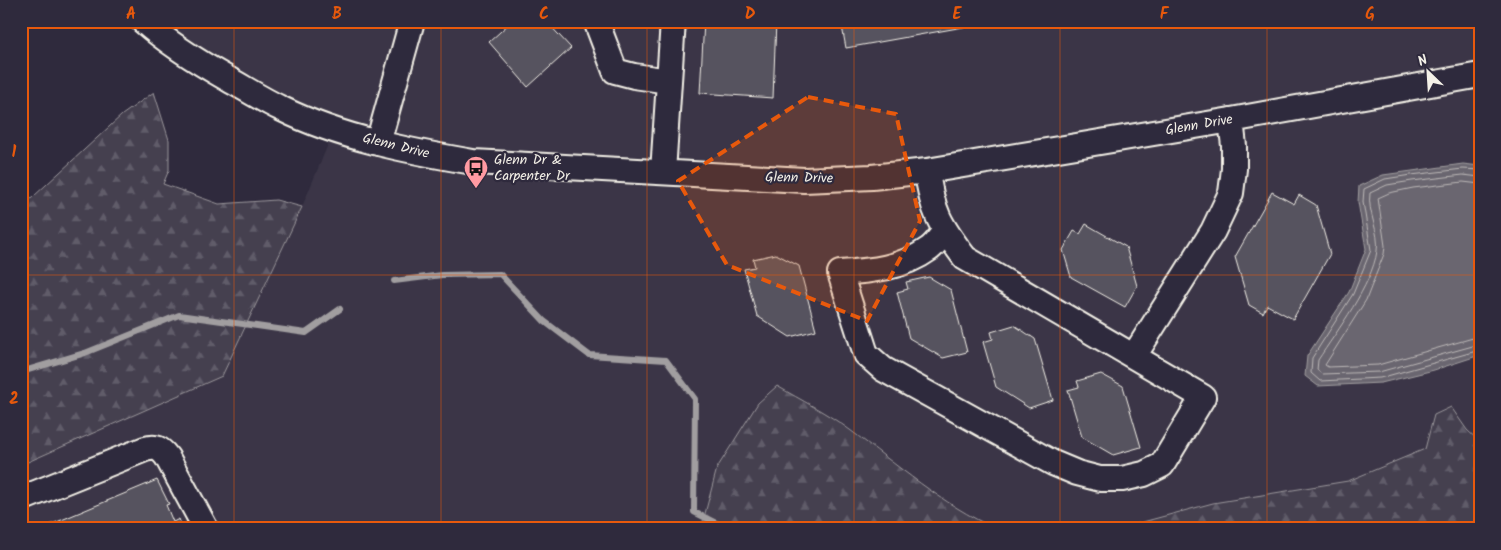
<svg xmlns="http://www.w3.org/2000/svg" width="1501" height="550" font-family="Kalam,sans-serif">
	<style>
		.built { fill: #3b3647 }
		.forest { fill: url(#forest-firs); stroke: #9c989c }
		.water { fill: #6a6670; stroke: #a19ea0 }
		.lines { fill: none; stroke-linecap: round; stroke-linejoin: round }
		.shore { stroke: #bdb9b8; stroke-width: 1 }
		.stream { stroke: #a19ea0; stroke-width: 6 }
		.building { fill: #56525f; stroke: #f4f1e8 }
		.minor-casing { stroke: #f4f1e8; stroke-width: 28 }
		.minor { stroke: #2f2a3d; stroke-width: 24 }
		.marked { fill: #e8590c; fill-opacity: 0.2; stroke: #e8590c; stroke-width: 4; stroke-dasharray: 10 6; stroke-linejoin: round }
		.grid { fill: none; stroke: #e8590c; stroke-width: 1; stroke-opacity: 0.55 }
		.labels { text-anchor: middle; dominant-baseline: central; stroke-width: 4.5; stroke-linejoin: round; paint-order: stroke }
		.street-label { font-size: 14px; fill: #f4f1e8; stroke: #2f2a3d }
		.poi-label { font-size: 14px; fill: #f4f1e8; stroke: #2f2a3d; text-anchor: start }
		.neatline { fill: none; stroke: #e8590c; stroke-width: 2 }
		.grid-label { font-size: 16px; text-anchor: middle; font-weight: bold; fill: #e8590c }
	</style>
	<defs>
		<pattern id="forest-firs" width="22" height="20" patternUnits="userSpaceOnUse" patternTransform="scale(1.25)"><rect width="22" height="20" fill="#454050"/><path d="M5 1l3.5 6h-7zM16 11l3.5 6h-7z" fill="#605c69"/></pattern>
	</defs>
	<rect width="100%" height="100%" fill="#2f2a3d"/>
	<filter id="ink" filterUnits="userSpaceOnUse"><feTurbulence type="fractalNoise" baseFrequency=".02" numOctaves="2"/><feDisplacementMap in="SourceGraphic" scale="10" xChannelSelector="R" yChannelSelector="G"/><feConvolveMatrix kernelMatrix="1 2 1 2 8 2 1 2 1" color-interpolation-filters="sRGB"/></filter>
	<g filter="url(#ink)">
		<path class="built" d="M 143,21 L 1480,21 L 1480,442 L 1467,430 L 1451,407 L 1434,415 L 1425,449 L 1348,481 L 1213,503 L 1128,526 L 1072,529 L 996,529 L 970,517 L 906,475 L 848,428 L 777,386 L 717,468 L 701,529 L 21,529 L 21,465 L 222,376 L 302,207 L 334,130 Z"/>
		<path class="forest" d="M 154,92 L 169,140 L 169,170 L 163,184 L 219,204 L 276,200 L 302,207 L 222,376 L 21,465 L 21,208 L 122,115 Z
			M 777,386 C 801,400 827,413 850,430 C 897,465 942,504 996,529 L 701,529 L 717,468 L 758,403 Z
			M 1451,407 L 1467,430 L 1480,442 L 1480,529 L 1072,529 L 1128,526 L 1213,503 L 1348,481 L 1425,449 L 1434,415 Z"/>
		<path class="water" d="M 1463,164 L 1480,166 L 1480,355 L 1434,370 L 1381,383 L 1318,386 L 1305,376 L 1307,356 L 1349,292 L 1366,249 L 1358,202 L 1359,186 L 1383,175 Z"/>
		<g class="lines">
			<path class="shore" d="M 1480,170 L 1463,169 L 1411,175 L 1385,179 L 1364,189 L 1363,202 L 1371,250 L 1353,294 L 1312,358 L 1311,373 L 1320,381 L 1380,378 L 1480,350
				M 1480,177 L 1463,175 L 1412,181 L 1387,185 L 1370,193 C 1367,212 1380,232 1377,251 C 1372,285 1337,331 1318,360 L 1317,370 L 1322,374 L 1379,372 L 1480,344
				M 1480,184 L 1463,182 L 1413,188 L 1389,193 L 1378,198 L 1385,246 L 1384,254 L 1366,300 L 1325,365 L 1328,367 L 1378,365 L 1480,336"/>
			<path class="stream" d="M 394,281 L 442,275 L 500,274 L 544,321 L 589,355 L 666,360 L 695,399 L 694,512 L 728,529
				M 21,372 L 85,353 L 179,315 L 306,333 L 340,309"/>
		</g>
		<path class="building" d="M 512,21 L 546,21 L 571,48 L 528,87 L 489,42 Z
			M 704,21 L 776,21 L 773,98 L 700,93 Z
			M 841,21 L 997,21 L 846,48 Z
			M 1272,192 L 1294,204 L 1299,195 L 1316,205 L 1330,254 L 1293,319 L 1267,305 L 1263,313 L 1249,305 L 1235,257 Z
			M 1086,224 L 1126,247 L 1137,286 L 1125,307 L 1071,277 L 1063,250 L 1074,231 L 1080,234 Z
			M 776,254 L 799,266 L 816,330 L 790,337 L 757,316 L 744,269 L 755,267 L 753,259 Z
			M 929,277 L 951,290 L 967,352 L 943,358 L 909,338 L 897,292 L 908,289 L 906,282 Z
			M 1014,325 L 1035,339 L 1053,400 L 1029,408 L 996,387 L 983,342 L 993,339 L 991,332 Z
			M 1101,374 L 1123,386 L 1141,447 L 1113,455 L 1082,437 L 1068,390 L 1079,387 L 1077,381 Z
			M 157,480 L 169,504 L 166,505 L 173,522 L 179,519 L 183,529 L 40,529 Z"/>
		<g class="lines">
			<defs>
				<path id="minor" d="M 143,21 C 169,44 198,62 228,79 C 246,89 263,100 282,109 C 341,138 408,151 473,162 L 804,180 L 872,177 L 927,171 L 1231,120 L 1480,75
					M 596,21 L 615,71 L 634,76 L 669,81
					M 378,143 L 412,21
					M 927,171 C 932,212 940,225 965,258 L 1203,397 L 1162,465 L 1144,474 L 1122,479 L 1100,479 L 1077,473 L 1053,463 L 883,369 L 866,354 L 840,273 C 871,271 903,268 929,249 C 935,245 940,237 945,231
					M 663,172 L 673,21
					M 1134,356 L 1213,231 L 1231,193 L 1234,169 L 1234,146 L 1231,120
					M 21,499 L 145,449 C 156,446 160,448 167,457 L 206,529"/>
			</defs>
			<use href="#minor" class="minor-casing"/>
			<use href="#minor" class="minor"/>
		</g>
	</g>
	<path class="marked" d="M 808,97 L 896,114 L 920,221 L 867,321 L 727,265 L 678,181 Z"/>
	<path class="grid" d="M 234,21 L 234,529M 441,21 L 441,529M 647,21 L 647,529M 854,21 L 854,529M 1060,21 L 1060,529M 1267,21 L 1267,529M 21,275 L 1480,275"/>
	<defs>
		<symbol id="bus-pin" viewBox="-11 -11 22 30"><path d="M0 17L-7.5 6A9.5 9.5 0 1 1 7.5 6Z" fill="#ff9aa2" stroke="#2f2a3d"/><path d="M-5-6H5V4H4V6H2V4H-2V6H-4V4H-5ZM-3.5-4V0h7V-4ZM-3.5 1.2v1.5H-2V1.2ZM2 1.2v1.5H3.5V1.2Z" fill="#111"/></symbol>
	</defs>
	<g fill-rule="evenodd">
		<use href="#bus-pin" x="462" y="154" width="28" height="38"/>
	</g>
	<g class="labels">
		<g class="street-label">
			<text transform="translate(1199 125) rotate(-10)">Glenn Drive</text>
			<text transform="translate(396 146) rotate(14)">Glenn Drive</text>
			<text transform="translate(799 178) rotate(1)">Glenn Drive</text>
		</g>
		<g class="poi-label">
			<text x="494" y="160">Glenn Dr &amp;<tspan x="494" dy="16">Carpenter Dr</tspan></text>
		</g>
	</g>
	<rect width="1501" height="550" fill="none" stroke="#2f2a3d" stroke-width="55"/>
	<g transform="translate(1428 72) rotate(335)" stroke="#2f2a3d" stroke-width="4" paint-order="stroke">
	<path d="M0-4L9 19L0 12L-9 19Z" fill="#f4f1e8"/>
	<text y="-8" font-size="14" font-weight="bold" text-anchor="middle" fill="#f4f1e8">N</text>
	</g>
	<rect x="28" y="28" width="1446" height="494" class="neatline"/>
	<g class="grid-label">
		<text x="131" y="19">A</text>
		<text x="337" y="19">B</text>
		<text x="544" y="19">C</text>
		<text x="750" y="19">D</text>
		<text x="957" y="19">E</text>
		<text x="1164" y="19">F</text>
		<text x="1370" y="19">G</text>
		<text x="14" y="157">1</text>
		<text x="14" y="404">2</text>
	</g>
</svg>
